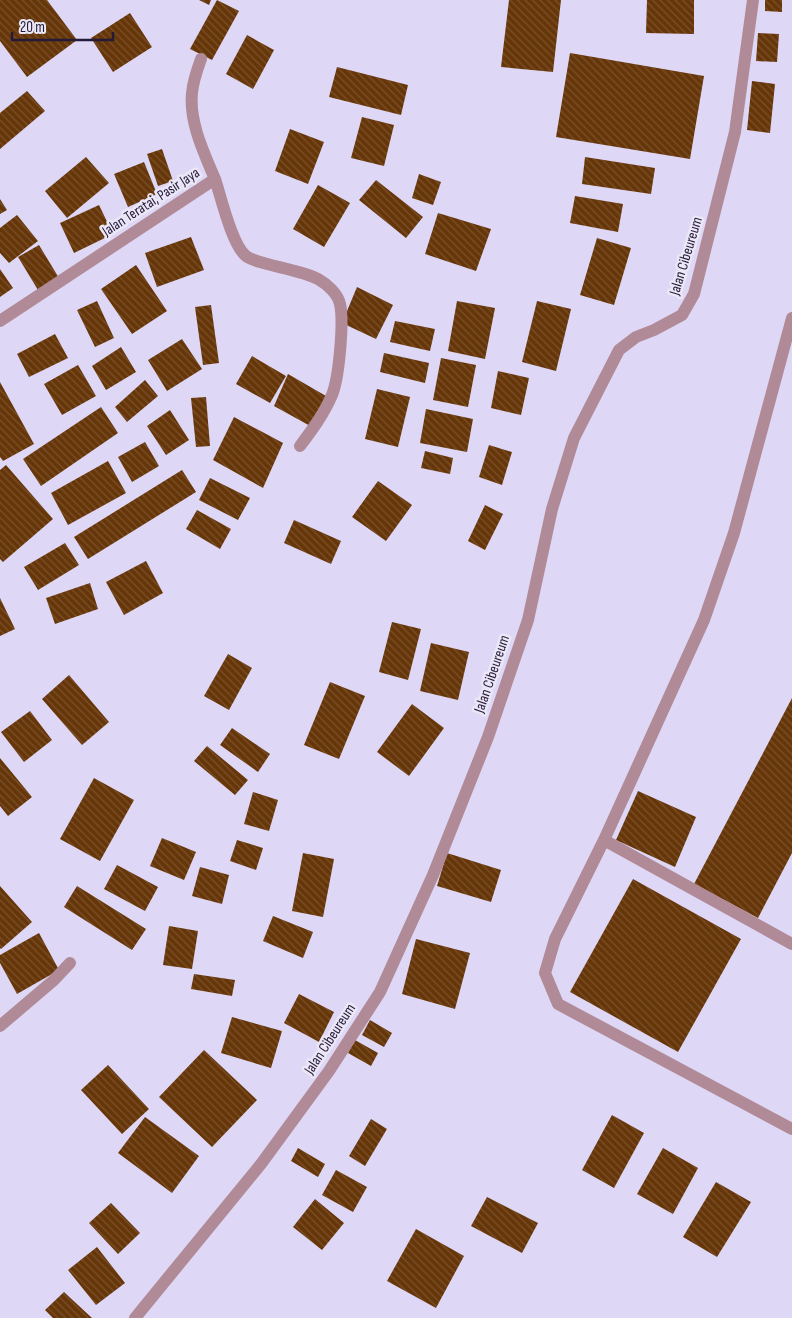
<svg xmlns="http://www.w3.org/2000/svg" width="792" height="1318" font-family="'Sofia Sans Condensed',sans-serif">
	<style>
		.building { fill: url(#building-back-hatch) }
		.lines { fill: none; stroke-linecap: round; stroke-linejoin: round }
		.service { stroke: #b08a97; stroke-width: 12 }
		.minor { stroke: #b08a97; stroke-width: 12 }
		.labels { text-anchor: middle; dominant-baseline: central; stroke-width: 5; stroke-linejoin: round; paint-order: stroke }
		.street-label { font-size: 15px; fill: #251b38; stroke: #ebe7f7 }
	</style>
	<defs>
		<pattern id="building-back-hatch" width="6" height="6" patternUnits="userSpaceOnUse" patternTransform="scale(1.25)"><rect width="6" height="6" fill="#673608"/><path d="M-1 5l2 2M0 0l6 6M5-1l2 2" fill="none" stroke="#78512d"/></pattern>
	</defs>
	<rect width="100%" height="100%" fill="#dfd7f6"/>
	<path class="building" d="M 0,0 L 47,0 L 77,40 L 27,77 L 0,41 Z
		M 199,0 L 211,0 L 209,5 Z
		M 217,0 L 239,11 L 212,60 L 190,49 Z
		M 509,0 L 561,0 L 553,72 L 501,67 Z
		M 647,0 L 694,0 L 694,34 L 646,33 Z
		M 765,0 L 782,0 L 782,12 L 765,11 Z
		M 130,13 L 152,47 L 113,72 L 91,38 Z
		M 758,33 L 779,34 L 777,62 L 756,61 Z
		M 247,35 L 274,50 L 253,89 L 226,74 Z
		M 570,53 L 704,76 L 690,159 L 556,137 Z
		M 337,67 L 408,85 L 401,115 L 329,97 Z
		M 752,81 L 775,84 L 770,133 L 747,130 Z
		M 27,91 L 45,111 L 0,149 L 0,113 Z
		M 362,117 L 394,125 L 384,166 L 351,158 Z
		M 290,129 L 324,142 L 308,184 L 275,171 Z
		M 162,149 L 173,181 L 158,186 L 147,154 Z
		M 86,157 L 109,183 L 67,218 L 45,191 Z
		M 585,157 L 655,168 L 651,194 L 582,184 Z
		M 144,162 L 157,194 L 128,207 L 114,174 Z
		M 419,174 L 441,182 L 433,205 L 412,198 Z
		M 376,180 L 423,217 L 406,238 L 359,200 Z
		M 318,185 L 350,203 L 324,247 L 293,229 Z
		M 575,196 L 623,204 L 618,232 L 570,223 Z
		M 0,199 L 7,210 L 0,214 Z
		M 99,205 L 113,234 L 74,253 L 60,223 Z
		M 438,213 L 491,229 L 476,271 L 425,254 Z
		M 17,215 L 38,241 L 9,263 L 0,253 L 0,228 Z
		M 191,237 L 204,270 L 157,287 L 145,253 Z
		M 597,238 L 631,248 L 614,305 L 580,295 Z
		M 39,245 L 59,278 L 38,290 L 18,257 Z
		M 136,265 L 167,311 L 132,334 L 101,289 Z
		M 0,269 L 13,288 L 0,297 Z
		M 357,287 L 393,305 L 376,339 L 342,323 Z
		M 97,301 L 114,338 L 95,347 L 77,310 Z
		M 457,301 L 495,308 L 485,359 L 448,351 Z
		M 537,301 L 571,309 L 556,371 L 522,362 Z
		M 211,305 L 219,363 L 203,365 L 195,307 Z
		M 395,321 L 435,329 L 430,351 L 390,342 Z
		M 55,334 L 68,358 L 29,377 L 17,354 Z
		M 182,339 L 202,369 L 167,391 L 148,360 Z
		M 121,347 L 136,372 L 106,390 L 92,366 Z
		M 384,353 L 429,363 L 425,383 L 380,372 Z
		M 252,356 L 286,376 L 270,403 L 236,384 Z
		M 441,358 L 476,365 L 468,407 L 433,400 Z
		M 78,365 L 96,396 L 62,415 L 44,384 Z
		M 498,371 L 529,378 L 521,415 L 491,408 Z
		M 288,374 L 326,396 L 312,427 L 274,406 Z
		M 145,380 L 158,396 L 127,422 L 115,407 Z
		M 0,382 L 34,444 L 3,461 L 0,457 Z
		M 377,389 L 410,397 L 398,447 L 365,439 Z
		M 206,397 L 210,446 L 196,447 L 191,398 Z
		M 101,407 L 118,433 L 41,486 L 23,459 Z
		M 426,409 L 473,419 L 467,452 L 420,443 Z
		M 170,410 L 189,440 L 166,455 L 147,426 Z
		M 234,417 L 283,443 L 263,488 L 213,460 Z
		M 145,442 L 159,466 L 132,482 L 118,457 Z
		M 489,445 L 512,452 L 502,485 L 479,477 Z
		M 425,451 L 453,458 L 450,474 L 421,468 Z
		M 108,461 L 126,493 L 68,525 L 51,493 Z
		M 6,465 L 53,519 L 3,562 L 0,559 L 0,470 Z
		M 182,470 L 196,492 L 88,559 L 74,537 Z
		M 210,478 L 250,498 L 238,520 L 199,500 Z
		M 378,481 L 412,505 L 386,541 L 352,517 Z
		M 485,505 L 503,514 L 485,550 L 468,541 Z
		M 197,510 L 231,529 L 220,549 L 186,529 Z
		M 294,520 L 341,541 L 331,564 L 284,543 Z
		M 65,543 L 79,565 L 38,590 L 24,567 Z
		M 146,561 L 163,593 L 124,615 L 106,582 Z
		M 90,583 L 98,609 L 55,624 L 46,598 Z
		M 0,598 L 15,629 L 0,636 Z
		M 392,622 L 421,629 L 408,680 L 379,672 Z
		M 431,643 L 469,652 L 458,700 L 420,691 Z
		M 228,654 L 252,668 L 229,710 L 204,696 Z
		M 69,675 L 109,722 L 82,745 L 42,699 Z
		M 330,682 L 365,696 L 339,759 L 304,745 Z
		M 792,698 L 792,853 L 758,918 L 694,884 Z
		M 412,704 L 444,728 L 409,776 L 377,752 Z
		M 30,711 L 52,740 L 24,762 L 1,732 Z
		M 232,728 L 270,754 L 258,772 L 220,745 Z
		M 207,746 L 248,780 L 235,795 L 194,761 Z
		M 0,758 L 32,797 L 8,816 L 0,806 Z
		M 94,778 L 134,800 L 100,861 L 60,839 Z
		M 638,791 L 696,817 L 675,867 L 616,840 Z
		M 253,792 L 278,800 L 269,831 L 244,824 Z
		M 162,838 L 196,852 L 184,880 L 150,866 Z
		M 237,840 L 263,848 L 256,870 L 230,861 Z
		M 303,853 L 334,859 L 323,917 L 292,911 Z
		M 447,853 L 501,870 L 491,902 L 437,886 Z
		M 117,865 L 158,887 L 145,911 L 104,889 Z
		M 200,867 L 229,875 L 222,904 L 192,896 Z
		M 633,879 L 741,939 L 678,1052 L 570,992 Z
		M 0,886 L 32,922 L 1,949 L 0,948 Z
		M 77,886 L 146,929 L 132,950 L 64,907 Z
		M 273,916 L 313,932 L 303,958 L 263,941 Z
		M 169,926 L 198,931 L 192,969 L 163,965 Z
		M 39,933 L 59,970 L 17,994 L 0,963 L 0,955 Z
		M 416,939 L 470,953 L 455,1009 L 402,994 Z
		M 194,974 L 235,980 L 232,996 L 191,989 Z
		M 299,994 L 334,1012 L 319,1042 L 284,1023 Z
		M 232,1017 L 282,1031 L 271,1068 L 221,1053 Z
		M 370,1020 L 392,1033 L 384,1047 L 362,1035 Z
		M 355,1040 L 378,1053 L 371,1066 L 348,1053 Z
		M 204,1050 L 257,1100 L 212,1147 L 159,1097 Z
		M 108,1065 L 149,1109 L 122,1134 L 81,1090 Z
		M 612,1115 L 644,1133 L 614,1188 L 582,1170 Z
		M 145,1117 L 199,1156 L 172,1193 L 118,1153 Z
		M 371,1119 L 387,1129 L 365,1166 L 349,1156 Z
		M 298,1148 L 325,1164 L 318,1177 L 291,1161 Z
		M 663,1148 L 698,1168 L 673,1214 L 637,1194 Z
		M 336,1170 L 367,1187 L 353,1212 L 322,1195 Z
		M 716,1182 L 751,1202 L 717,1257 L 683,1237 Z
		M 487,1197 L 538,1223 L 522,1253 L 471,1226 Z
		M 315,1199 L 344,1223 L 322,1250 L 293,1227 Z
		M 111,1203 L 140,1233 L 118,1254 L 89,1223 Z
		M 416,1229 L 464,1256 L 436,1308 L 387,1281 Z
		M 97,1247 L 125,1283 L 96,1305 L 68,1270 Z
		M 64,1292 L 92,1318 L 53,1318 L 45,1310 Z"/>
	<g class="lines">
		<path class="service" d="M 792,318 L 734,533 L 704,620 L 604,840 L 555,939 L 545,973 L 558,1004 L 792,1129
			M 604,840 L 792,944"/>
		<path class="minor" d="M 215,179 C 221,197 232,245 246,256 C 258,265 300,269 318,279 C 327,284 338,294 340,304 C 344,322 339,378 332,395 C 324,414 312,430 300,446
			M 0,321 L 215,179 C 204,153 189,122 192,93 C 193,81 197,70 201,59
			M 0,1026 L 54,980 L 70,963
			M 135,1318 L 261,1164 L 329,1071 L 380,992 L 433,875 L 488,737 L 528,620 L 552,509 L 574,438 L 619,350 L 636,337 L 654,330 L 682,315 L 694,294 L 735,132 L 753,0"/>
	</g>
	<g class="labels">
		<g class="street-label">
			<text transform="translate(151 202) rotate(-33)">Jalan Teratai, Pasir Jaya</text>
			<text transform="translate(686 256) rotate(-73)">Jalan Cibeureum</text>
			<text transform="translate(492 674) rotate(-71)">Jalan Cibeureum</text>
			<text transform="translate(330 1039) rotate(-57)">Jalan Cibeureum</text>
		</g>
	</g>
	<path d="M12 32v8h101v-8" fill="none" stroke="#251b38" stroke-width="2.5"/>
	<text x="20" y="32" font-size="15" fill="#251b38" stroke="#ebe7f7" stroke-width="4" paint-order="stroke">20 m</text>
</svg>
